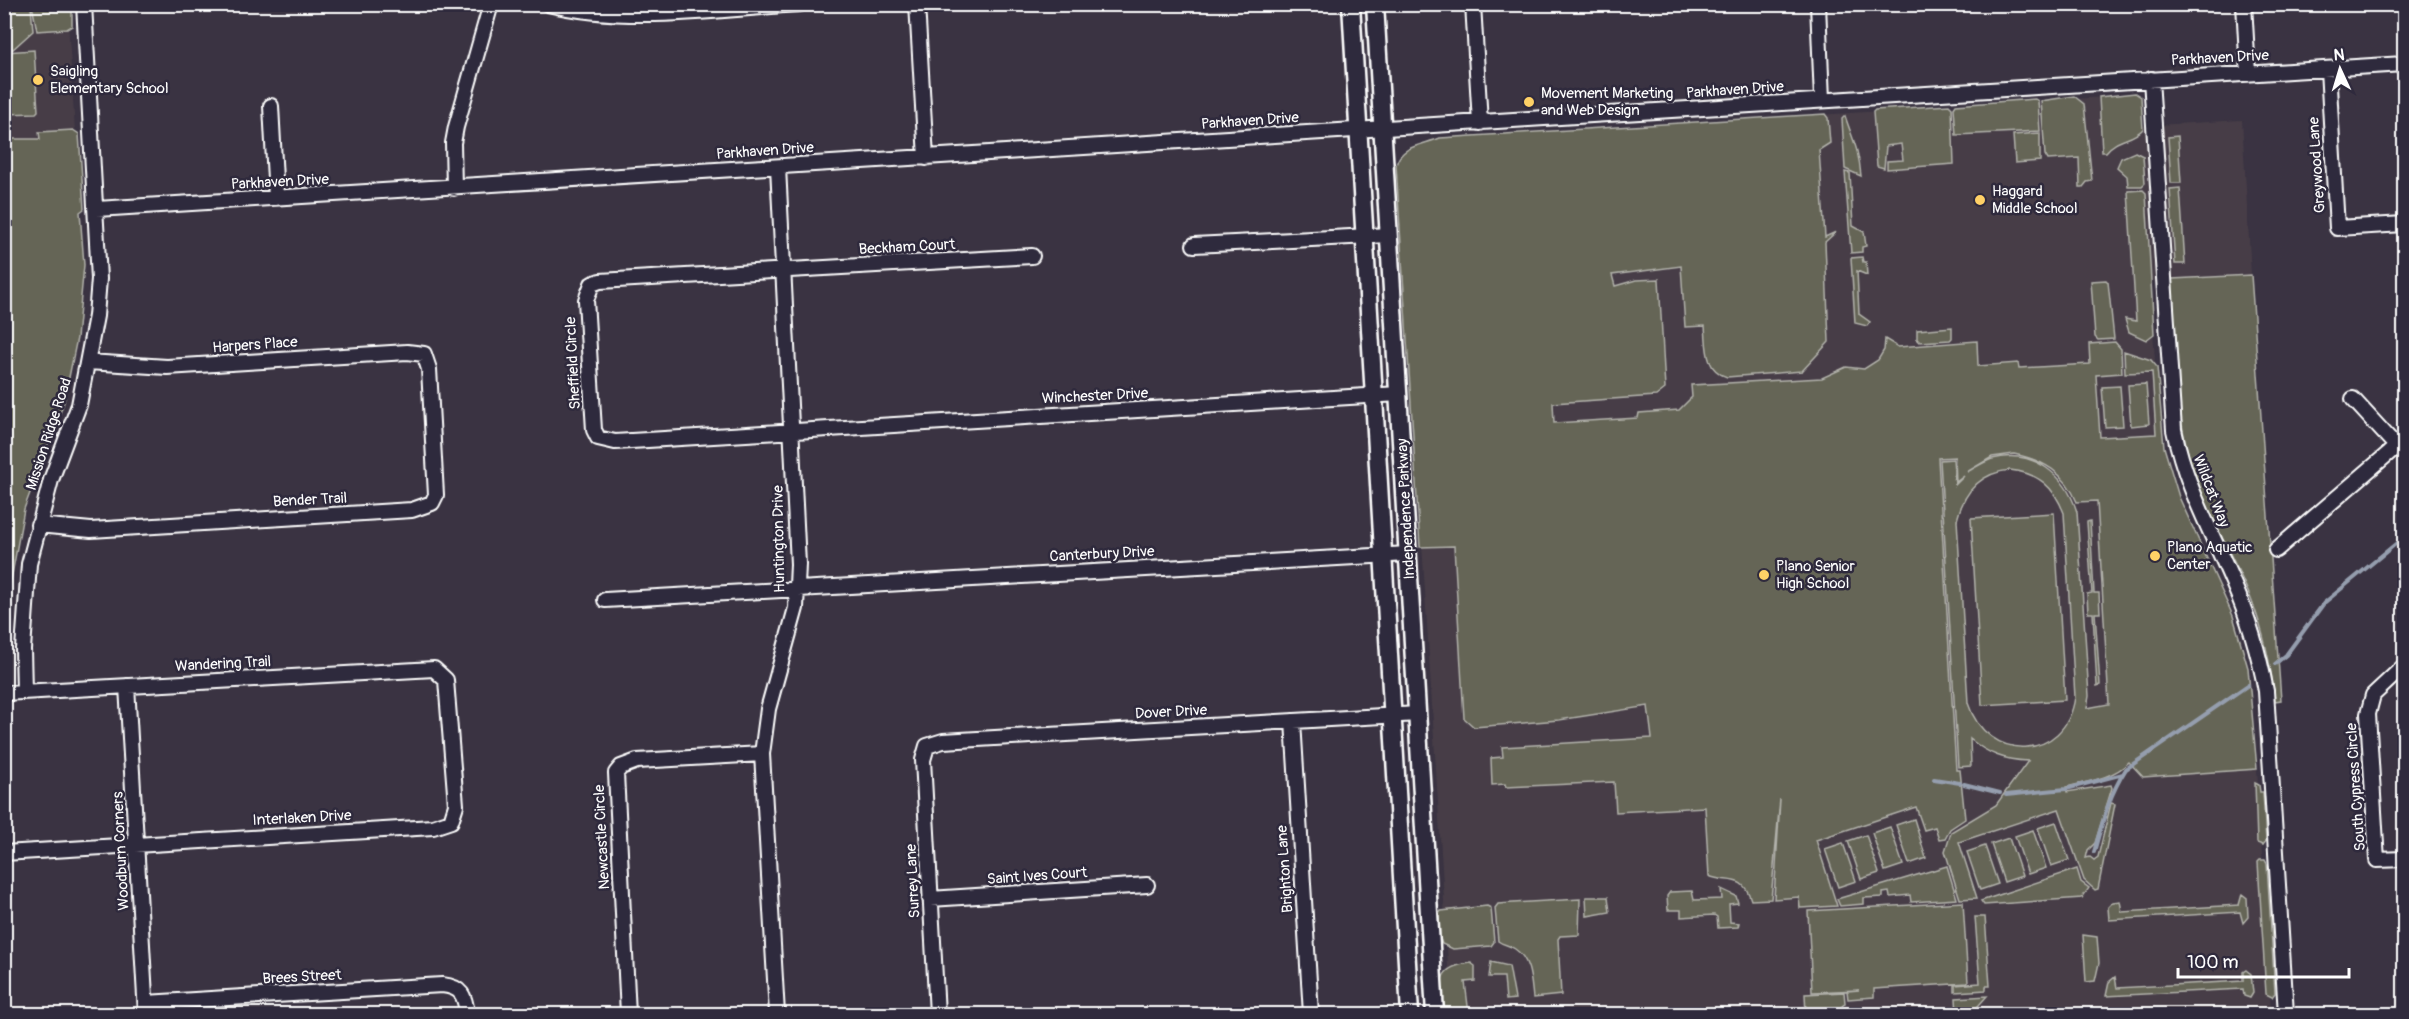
<svg xmlns="http://www.w3.org/2000/svg" width="2409" height="1019" font-family="Pangolin,sans-serif">
	<style>
		.built { fill: #473e47 }
		.green { fill: #656557; stroke: #b2b2ab; stroke-width: 1.5; fill-rule: evenodd }
		.lines { fill: none; stroke-linecap: round; stroke-linejoin: round }
		.stream { stroke: #959eae; stroke-width: 4 }
		.minor-casing { stroke: #fff; stroke-width: 18 }
		.major-casing { stroke: #fff; stroke-width: 21 }
		.minor { stroke: #2f2a3d; stroke-width: 14 }
		.major { stroke: #2f2a3d; stroke-width: 16 }
		.poi-dot { fill: #ffd166; stroke: #2f2a3d; stroke-width: 2 }
		.labels { text-anchor: middle; dominant-baseline: central; stroke-width: 5; stroke-linejoin: round; paint-order: stroke }
		.street-label { font-size: 15px; fill: #fff; stroke: #2f2a3d }
		.poi-label { font-size: 15px; fill: #fff; stroke: #2f2a3d; text-anchor: start }
	</style>
	<rect width="100%" height="100%" fill="#3a3342"/>
	<filter id="ink" filterUnits="userSpaceOnUse"><feTurbulence type="fractalNoise" baseFrequency=".0167" numOctaves="2"/><feDisplacementMap in="SourceGraphic" scale="12" xChannelSelector="R" yChannelSelector="G"/><feConvolveMatrix kernelMatrix="1 2 1 2 8 2 1 2 1" color-interpolation-filters="sRGB"/></filter>
	<g filter="url(#ink)">
		<path class="built" d="M 5,5 L 67,5 L 80,212 L 5,216 Z
			M 2138,95 L 2141,126 L 2242,120 L 2251,275 L 2150,281 L 2158,412 L 2143,777 L 2257,769 L 2271,1014 L 1451,1014 L 1399,168 L 1709,122 Z"/>
		<path class="green" d="M 5,4 L 27,5 L 31,7 L 33,31 L 13,49 L 5,50 Z
			M 32,5 L 72,5 L 72,26 L 67,29 L 37,31 Z
			M 34,50 L 38,111 L 36,113 L 5,114 L 5,52 Z
			M 2135,93 L 2141,97 L 2143,129 C 2132,141 2117,138 2106,152 L 2102,152 L 2099,97 Z
			M 2074,96 L 2084,104 L 2092,181 L 2087,182 L 2083,187 L 2080,187 L 2079,158 L 2048,160 L 2045,155 L 2041,101 Z
			M 2035,99 L 2038,101 L 2040,131 L 1956,135 L 1954,108 L 1956,105 Z
			M 1949,105 L 1952,108 L 1954,164 L 1887,169 L 1887,161 L 1903,160 L 1901,144 L 1886,146 L 1884,168 L 1877,166 L 1873,112 L 1875,110 Z
			M 1825,114 L 1828,118 L 1830,143 L 1819,150 L 1825,237 L 1836,232 L 1825,242 L 1829,342 L 1802,371 L 1727,377 C 1704,370 1707,346 1705,326 L 1685,327 L 1681,266 L 1612,275 L 1615,286 L 1636,280 L 1659,279 L 1665,389 L 1656,396 L 1553,403 L 1554,423 L 1638,418 L 1639,413 L 1679,410 L 1692,397 L 1691,385 L 1822,378 L 1846,367 L 1864,369 L 1878,360 L 1884,350 L 1885,339 L 1898,347 L 1977,341 L 1978,366 L 2018,363 L 2019,368 L 2090,364 L 2089,344 L 2115,342 L 2121,349 L 2122,373 L 2096,375 L 2100,437 L 2156,434 L 2152,372 L 2125,373 L 2124,351 L 2151,360 L 2157,367 L 2164,447 L 2179,497 L 2233,616 L 2248,668 L 2257,769 L 2143,777 L 2129,762 C 2114,778 2087,782 2066,787 L 2067,792 L 2111,785 L 2112,788 L 2095,843 L 2088,850 L 2086,858 L 2090,857 L 2094,860 L 2098,857 L 2111,803 L 2115,804 L 2098,889 L 2095,890 L 2084,880 L 2059,809 L 1959,842 L 1977,898 L 1960,899 L 1945,851 L 1951,832 L 1996,805 L 2028,761 C 2004,760 1988,754 1970,739 L 1971,766 L 1958,767 L 1940,460 L 1953,459 L 1955,485 L 1964,476 L 1956,482 L 1955,457 L 1938,458 L 1956,770 L 1960,770 L 1965,819 L 1950,829 L 1945,838 L 1939,839 L 1935,827 L 1924,830 L 1916,807 L 1816,840 L 1837,906 L 1800,908 L 1799,897 L 1774,899 L 1780,799 L 1771,899 L 1751,900 C 1743,873 1727,884 1709,876 L 1705,807 L 1616,812 L 1614,782 L 1506,787 L 1505,784 L 1492,785 L 1491,758 L 1503,757 L 1502,747 L 1652,738 L 1648,706 L 1559,720 L 1474,727 L 1464,718 L 1454,546 L 1420,547 L 1396,165 C 1401,145 1423,145 1440,138 ZM 2014,454 C 2044,460 2065,473 2077,502 L 2097,501 L 2109,704 L 2087,708 L 2089,696 L 2077,512 C 2066,475 2033,448 1992,459 C 1983,462 1975,468 1967,472 L 1992,457 ZM 2010,470 C 2039,473 2054,487 2064,513 L 2075,697 C 2066,762 1987,764 1968,703 L 1957,520 C 1964,491 1980,473 2010,470 Z
			M 5,116 L 10,116 L 9,135 L 13,139 L 40,139 L 39,132 L 73,130 L 79,134 L 84,209 L 80,212 L 84,265 L 77,338 L 64,402 L 24,509 L 5,613 Z
			M 1845,116 C 1853,140 1859,150 1861,176 L 1845,169 L 1842,119 Z
			M 2040,133 L 2040,161 L 2015,163 L 2013,135 Z
			M 2178,136 L 2181,183 L 2171,183 L 2168,137 Z
			M 2135,152 L 2143,156 L 2145,183 L 2142,186 L 2128,186 L 2127,176 L 2117,167 L 2121,158 Z
			M 1845,172 L 1850,173 L 1853,226 L 1864,232 L 1866,246 L 1862,247 L 1862,252 L 1851,253 Z
			M 2180,188 L 2185,264 L 2175,264 L 2170,189 Z
			M 2143,190 L 2146,193 L 2154,334 L 2146,340 L 2129,332 L 2125,319 L 2136,321 L 2128,191 Z
			M 1862,257 L 1863,262 L 1866,262 L 1867,275 L 1857,271 L 1859,314 L 1870,322 L 1867,326 L 1855,323 L 1851,258 Z
			M 2251,275 L 2281,700 L 2275,701 C 2271,665 2264,632 2251,599 C 2233,555 2207,514 2193,470 C 2173,409 2175,342 2172,279 Z
			M 2106,280 L 2108,282 L 2114,339 L 2098,340 L 2095,337 L 2091,281 Z
			M 1952,327 L 1952,338 L 1950,340 L 1920,342 L 1917,339 L 1917,330 Z
			M 2146,384 L 2149,424 L 2131,426 L 2128,385 Z
			M 2120,386 L 2123,426 L 2105,427 L 2102,387 Z
			M 2054,513 L 2065,700 L 1982,705 L 1971,518 Z
			M 2090,521 L 2094,593 L 2099,593 L 2100,613 L 2095,613 L 2100,685 L 2097,686 L 2093,613 L 2088,613 L 2087,594 L 2092,593 L 2087,522 Z
			M 2255,783 L 2259,785 L 2260,792 L 2263,792 L 2266,841 L 2263,845 L 2257,843 Z
			M 1914,819 L 1926,858 L 1909,864 L 1896,825 Z
			M 2056,822 L 2069,860 L 2051,866 L 2038,828 Z
			M 1890,827 L 1903,865 L 1885,871 L 1872,833 Z
			M 2033,830 L 2046,868 L 2028,874 L 2015,836 Z
			M 1866,835 L 1879,873 L 1861,879 L 1848,841 Z
			M 2009,838 L 2022,876 L 2004,882 L 1991,844 Z
			M 1843,843 L 1856,881 L 1838,887 L 1825,849 Z
			M 1985,846 L 1998,884 L 1980,890 L 1967,852 Z
			M 2260,860 L 2265,860 L 2267,864 L 2275,993 L 2272,997 L 2266,994 L 2258,862 Z
			M 1947,866 L 1957,899 L 1911,902 L 1910,895 L 1890,897 L 1889,892 L 1883,893 L 1883,897 L 1864,898 L 1864,904 L 1840,906 L 1837,899 Z
			M 2077,869 L 2081,882 L 2089,888 L 2082,898 L 1984,905 L 1981,901 Z
			M 1721,889 L 1736,896 L 1738,903 L 1729,904 L 1730,922 L 1739,923 L 1738,927 L 1718,928 L 1717,917 L 1714,915 L 1681,917 L 1681,910 L 1668,910 L 1667,896 L 1670,892 L 1692,891 L 1694,900 L 1722,899 Z
			M 2242,894 L 2247,898 L 2248,917 L 2243,923 L 2240,912 L 2109,920 L 2108,907 L 2113,902 L 2120,901 L 2122,912 L 2239,905 Z
			M 1586,897 L 1608,897 L 1610,912 L 1587,916 Z
			M 1580,899 L 1579,935 L 1560,936 L 1558,939 L 1561,995 L 1533,998 C 1531,981 1531,960 1515,949 C 1510,945 1503,945 1498,941 L 1495,908 L 1498,904 Z
			M 1963,902 L 1968,983 L 1874,989 L 1874,997 L 1848,999 L 1847,991 L 1859,990 L 1812,992 L 1808,911 Z
			M 1487,906 L 1491,908 L 1494,942 L 1491,946 L 1453,949 L 1442,944 L 1439,936 L 1438,915 L 1441,911 Z
			M 1975,917 L 1985,917 L 1990,986 L 1986,986 L 1986,990 L 1955,992 L 1955,985 L 1980,983 Z
			M 2083,935 L 2097,937 L 2099,963 L 2095,981 L 2086,982 Z
			M 1491,962 L 1509,966 L 1515,999 L 1506,1000 L 1504,977 L 1489,977 Z
			M 1471,963 L 1475,966 L 1475,981 L 1465,982 L 1469,1014 L 1444,1014 C 1442,984 1433,967 1471,963 Z
			M 2246,970 L 2251,974 L 2253,993 L 2250,998 L 2244,996 L 2243,989 L 2106,996 L 2109,982 L 2115,977 L 2117,988 L 2243,981 L 2243,972 Z
			M 1844,992 L 1845,1003 L 1835,1014 L 1806,1014 L 1805,994 Z
			M 1987,996 L 1971,1014 L 1957,1014 L 1956,998 Z"/>
		<g class="lines">
			<path class="stream" d="M 2275,664 L 2286,655 L 2324,603 L 2404,537
				M 1934,779 L 1960,783
				M 1964,784 L 2000,793
				M 2006,795 L 2066,789 L 2123,774
				M 2094,852 C 2102,823 2109,795 2126,769 L 2248,685"/>
			<defs>
				<path id="minor" d="M 548,4 C 629,24 718,9 800,4
					M 917,4 L 926,158
					M 1473,4 L 1480,123
					M 1818,4 L 1822,100
					M 2244,4 L 2248,74
					M 2328,69 L 2337,228 L 2404,224
					M 2151,79 L 2174,430 C 2186,488 2212,532 2234,585 C 2249,619 2259,654 2266,691 L 2286,1014
					M 271,106 L 276,198
					M 454,188 L 453,143 L 456,127 L 491,4
					M 97,209 L 2404,64
					M 1194,245 L 1389,235
					M 1032,256 L 600,281 L 592,284 L 586,300 L 594,430 L 598,438 L 615,442 L 1399,394
					M 2353,399 L 2397,447
					M 38,525 L 91,530 L 412,510 L 432,503 L 436,495 L 429,369 L 424,354 L 407,352 L 167,367 L 88,362
					M 2276,550 L 2404,440
					M 605,600 L 1408,554
					M 2404,666 L 2373,695 L 2368,714 L 2377,860 L 2404,859
					M 127,686 L 146,1014
					M 24,692 L 23,649 L 29,564 L 51,480 L 79,405 L 96,316 L 99,279 L 84,4
					M 4,693 L 434,669 L 446,680 L 456,805 L 451,821 L 433,827 L 4,853
					M 1293,721 L 1311,1014
					M 930,899 L 1147,885
					M 146,1003 L 442,985 C 462,987 465,996 467,1014
					M 628,1014 L 616,773 L 621,767 L 637,761 L 762,754
					M 777,1014 L 762,754 L 768,709 L 796,608 L 798,564 L 778,167
					M 937,1014 L 923,760 L 927,746 L 943,741 L 1418,714"/>
				<path id="major" d="M 1351,4 L 1410,1014
					M 1375,4 L 1435,1014"/>
			</defs>
			<use href="#minor" class="minor-casing"/>
			<use href="#major" class="major-casing"/>
			<use href="#minor" class="minor"/>
			<use href="#major" class="major"/>
		</g>
	</g>
	<g class="poi-dot">
		<circle cx="38" cy="80" r="6"/>
		<circle cx="1529" cy="102" r="6"/>
		<circle cx="1980" cy="200" r="6"/>
		<circle cx="2155" cy="556" r="6"/>
		<circle cx="1764" cy="575" r="6"/>
	</g>
	<g class="labels">
		<g class="street-label">
			<text transform="translate(2220 58) rotate(-3)">Parkhaven Drive</text>
			<text transform="translate(1735 90) rotate(-4)">Parkhaven Drive</text>
			<text transform="translate(1250 121) rotate(-4)">Parkhaven Drive</text>
			<text transform="translate(765 151) rotate(-4)">Parkhaven Drive</text>
			<text transform="translate(2317 165) rotate(-94)">Greywood Lane</text>
			<text transform="translate(280 182) rotate(-3)">Parkhaven Drive</text>
			<text transform="translate(907 247) rotate(-3)">Beckham Court</text>
			<text transform="translate(255 345) rotate(-4)">Harpers Place</text>
			<text transform="translate(573 363) rotate(-93)">Sheffield Circle</text>
			<text transform="translate(1095 396) rotate(-3)">Winchester Drive</text>
			<text transform="translate(49 434) rotate(-72)">Mission Ridge Road</text>
			<text transform="translate(2211 491) rotate(69)">Wildcat Way</text>
			<text transform="translate(310 500) rotate(-3)">Bender Trail</text>
			<text transform="translate(1406 509) rotate(-93)">Independence Parkway</text>
			<text transform="translate(779 539) rotate(-91)">Huntington Drive</text>
			<text transform="translate(1102 554) rotate(-3)">Canterbury Drive</text>
			<text transform="translate(223 664) rotate(-3)">Wandering Trail</text>
			<text transform="translate(1171 712) rotate(-3)">Dover Drive</text>
			<text transform="translate(2356 787) rotate(-94)">South Cypress Circle</text>
			<text transform="translate(302 818) rotate(-3)">Interlaken Drive</text>
			<text transform="translate(602 837) rotate(-93)">Newcastle Circle</text>
			<text transform="translate(121 851) rotate(-93)">Woodburn Corners</text>
			<text transform="translate(1285 869) rotate(-94)">Brighton Lane</text>
			<text transform="translate(1037 876) rotate(-4)">Saint Ives Court</text>
			<text transform="translate(913 881) rotate(-93)">Surrey Lane</text>
			<text transform="translate(302 977) rotate(-3)">Brees Street</text>
		</g>
		<g class="poi-label">
			<text x="50" y="71">Saigling<tspan x="50" dy="17">Elementary School</tspan></text>
			<text x="1541" y="93">Movement Marketing<tspan x="1541" dy="17">and Web Design</tspan></text>
			<text x="1992" y="191">Haggard<tspan x="1992" dy="17">Middle School</tspan></text>
			<text x="2167" y="547">Plano Aquatic<tspan x="2167" dy="17">Center</tspan></text>
			<text x="1776" y="566">Plano Senior<tspan x="1776" dy="17">High School</tspan></text>
		</g>
	</g>
	<rect width="2409" height="1019" fill="none" stroke="#2f2a3d" stroke-width="24"/>
	<rect x="12" y="12" width="2385" height="995" fill="none" stroke="#fff" stroke-width="2" filter="url(#ink)"/>
	<g transform="translate(2340 69) rotate(356)" stroke="#2f2a3d" stroke-width="4.5" paint-order="stroke">
	<path d="M0-4.5L10 22L0 15L-10 22Z" fill="#ffffff"/>
	<text y="-9" font-size="16" font-weight="bold" text-anchor="middle" fill="#ffffff">N</text>
	</g>
	<path d="M2178 968v9h171v-9" fill="none" stroke="#ffffff" stroke-width="3"/>
	<text x="2187" y="968" font-size="18" fill="#ffffff" stroke="#2f2a3d" stroke-width="4.5" paint-order="stroke">100 m</text>
</svg>
